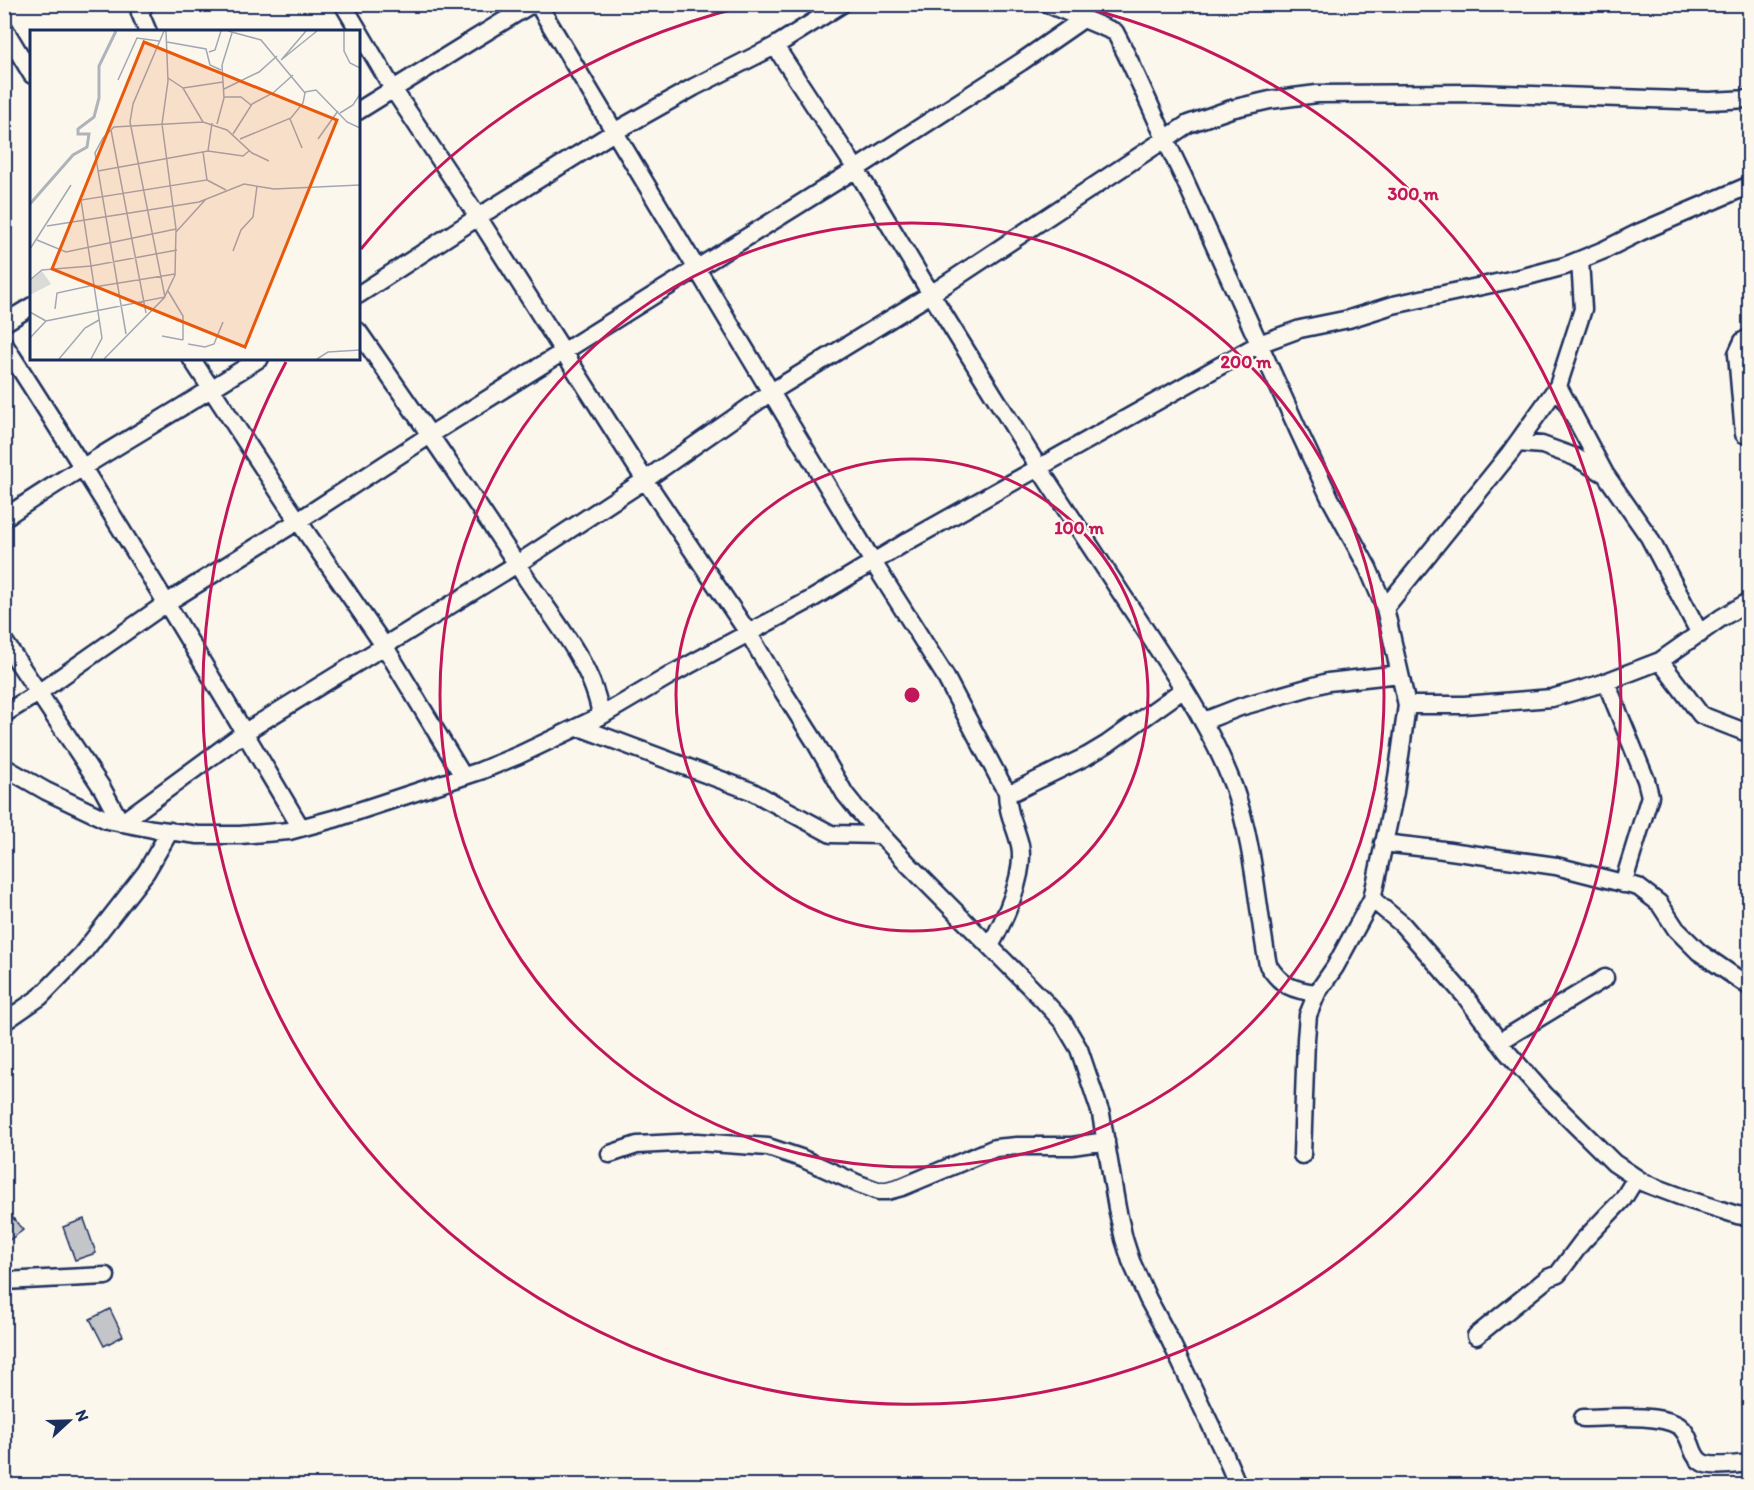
<svg xmlns="http://www.w3.org/2000/svg" width="1754" height="1490" font-family="Itim,sans-serif">
	<style>
		.building { fill: #c3c5c9; stroke: #1b2f5e; stroke-width: 1.5 }
		.lines { fill: none; stroke-linecap: round; stroke-linejoin: round }
		.minor-casing { stroke: #1b2f5e; stroke-width: 21 }
		.minor { stroke: #fbf7ec; stroke-width: 16 }
		.ring { fill: none; stroke: #c2185b; stroke-width: 3 }
		.inset-river { fill: none; stroke: #afb3bb; stroke-width: 3 }
		.inset-road { fill: none; stroke: #a1a7b3; stroke-width: 1.5 }
		.view { fill: #e8590c; fill-opacity: 0.15; stroke: #e8590c; stroke-width: 3 }
		.inset-edge { fill: none; stroke: #1b2f5e; stroke-width: 3 }
		.centre { fill: #c2185b; stroke: #fbf7ec; stroke-width: 3 }
		.ring-label { font-size: 18px; text-anchor: middle; font-weight: bold; fill: #c2185b; stroke: #fbf7ec; stroke-width: 4.5; stroke-linejoin: round; paint-order: stroke }
	</style>
	<rect width="100%" height="100%" fill="#fbf7ec"/>
	<filter id="ink" filterUnits="userSpaceOnUse"><feTurbulence type="fractalNoise" baseFrequency=".0167" numOctaves="2"/><feDisplacementMap in="SourceGraphic" scale="12" xChannelSelector="R" yChannelSelector="G"/><feConvolveMatrix kernelMatrix="1 2 1 2 8 2 1 2 1" color-interpolation-filters="sRGB"/></filter>
	<g filter="url(#ink)">
		<path class="building" d="M 4,1207 L 23,1230 L 4,1244 Z
			M 84,1219 L 96,1253 L 75,1260 L 63,1227 Z
			M 110,1309 L 123,1336 L 104,1346 L 90,1319 Z"/>
		<g class="lines">
			<defs>
				<path id="minor" d="M 145,4 L 140,13 L 148,32
					M 343,4 L 393,89 L 478,217 L 645,480 L 749,634 L 779,685 L 814,740 L 845,794 L 857,809 L 908,864 L 1043,1000 L 1063,1022 L 1079,1049 L 1101,1114 L 1117,1208 L 1124,1239 L 1131,1261 L 1148,1299 L 1169,1338 L 1225,1455 L 1238,1486
					M 1048,4 L 1115,32 C 1140,79 1159,129 1183,176 L 1300,434 L 1330,498 L 1368,568 L 1385,608 L 1407,705 L 1395,792 L 1372,899 L 1335,967 L 1317,993 L 1308,1015 L 1306,1039 L 1302,1155
					M 4,28 L 32,75
					M 775,46 L 856,169 L 931,294 L 1039,468 L 1184,689 C 1203,720 1221,753 1234,788 C 1254,844 1257,907 1268,965 C 1281,986 1293,990 1317,993
					M 358,111 L 458,49 L 530,5 L 539,6 L 873,562 L 944,674 L 1002,784 L 1007,791 L 1015,791 L 1087,756 L 1107,744 L 1184,689
					M 358,295 L 478,217 L 614,132 L 694,87 L 775,46 L 842,4
					M 4,323 L 32,306
					M 358,331 C 416,414 473,497 528,581 C 555,621 594,667 601,716
					M 4,344 C 107,503 205,665 301,828
					M 191,358 L 288,506 L 385,647 L 463,776
					M 1558,386 L 1605,474 L 1649,537 L 1700,634
					M 1744,434 L 1737,354 L 1743,341 L 1750,337
					M 1517,443 L 1542,445 L 1575,457 L 1605,474
					M 4,518 C 87,461 176,413 260,358
					M 1385,608 L 1510,453 L 1558,386 L 1583,309 L 1580,260
					M 4,641 L 102,788 L 121,823 L 245,732 L 517,564 L 645,480 L 771,392 L 931,294 L 1188,124 L 1231,109 L 1270,100 L 1317,94 L 1473,93 L 1709,101 L 1750,99
					M 1660,661 L 1701,715 L 1750,734
					M 1606,682 L 1646,780 L 1650,796 L 1623,884
					M 1407,705 L 1464,705 L 1552,698 L 1600,684 L 1660,661 L 1721,618 L 1750,601
					M 4,714 L 38,693 L 168,602 L 298,521 L 430,435 L 856,169 L 1021,62 L 1083,19
					M 1204,721 L 1240,707 L 1328,682 L 1400,674
					M 579,727 L 751,791 L 831,834 L 880,835
					M 4,767 L 46,791 L 107,820 L 153,829 L 198,835 L 240,835 L 289,831 L 337,818 L 480,771 L 519,755 L 601,716 L 674,673 L 810,600 L 908,541 L 1259,344 L 1300,329 L 1349,319 L 1393,305 L 1524,277 L 1565,266 L 1604,250 L 1640,232 L 1750,185
					M 1383,843 L 1436,849 L 1556,866 L 1638,887 L 1659,903 L 1676,929 L 1699,952 L 1750,987
					M 1372,899 L 1402,924 L 1465,996 L 1507,1052 L 1545,1095 L 1614,1163 L 1644,1183 L 1690,1200 L 1737,1215 L 1750,1217
					M 990,946 C 1004,921 1026,874 1020,845 C 1015,825 1007,813 1007,791
					M 4,1022 L 40,997 L 82,954 L 146,872 L 170,831
					M 1499,1042 L 1605,978
					M 610,1154 L 637,1145 L 697,1142 L 768,1147 L 801,1158 L 859,1184 L 878,1191 L 887,1191 L 902,1187 L 995,1148 L 1017,1146 L 1072,1146 L 1106,1141
					M 4,1281 L 106,1276
					M 1476,1336 L 1548,1278 L 1558,1274 L 1582,1242 L 1623,1199 L 1636,1178
					M 1583,1418 C 1608,1418 1658,1413 1679,1426 C 1686,1431 1688,1438 1691,1445 C 1693,1451 1695,1457 1700,1461 C 1709,1469 1737,1464 1750,1463"/>
			</defs>
			<use href="#minor" class="minor-casing"/>
			<use href="#minor" class="minor"/>
		</g>
	</g>
	<g class="ring">
		<circle cx="912" cy="695" r="236"/>
		<circle cx="912" cy="695" r="472"/>
		<path d="M361 249A709 709 0 0 1 746 6M1078 6A709 709 0 1 1 286 362"/>
	</g>
	<g transform="translate(30 30)">
		<rect width="330" height="330" fill="#fbf7ec"/>
		<path d="M 12,241 L 21,254 L 0,265 L 0,251 Z" fill="#dadad7"/>
		<path class="inset-river" d="M 0,174 L 43,125 L 57,117 L 59,104 L 48,104 L 48,99 L 64,87 L 69,68 L 69,36 L 86,1"/>
		<path class="inset-road" d="M 198,1 L 231,10 L 275,63 L 273,73 L 261,88 L 210,109M 314,1 L 314,21 L 320,33 L 330,38M 137,12 L 176,19 L 180,35 L 191,40M 179,22 L 185,20 L 191,1M 252,29 L 276,1M 251,30 L 287,1M 138,48 L 153,58 L 173,92M 88,50 L 107,8 L 129,11M 153,58 L 193,52M 194,59 L 229,42 L 247,26M 275,62 L 286,60 L 317,92 L 330,98M 194,67 L 211,67 L 221,75M 310,83 L 323,75 L 330,64M 260,89 L 272,118M 187,94 L 194,68 L 192,35 L 202,3M 81,100 L 116,283M 203,104 L 222,74 L 243,63 L 263,45M 288,109 L 308,81M 178,121 L 182,93M 68,141 L 178,121 L 213,126 L 219,121M 177,150 L 196,160M 17,196 L 169,172 L 214,154 L 244,159 L 330,155M 146,202 L 176,169M 7,210 L 36,222 L 146,199M 0,219 L 41,155M 203,221 L 211,200 L 223,187 L 227,156M 0,250 L 12,240 L 61,236 L 147,220M 64,257 L 145,244M 138,261 L 153,286 L 153,310M 25,279 L 27,263 L 64,255M 0,282 L 16,291M 96,304 L 65,123 L 73,108 L 84,97 L 173,92 L 197,100 L 222,123 L 239,131M 132,306 L 153,310M 0,308 L 16,291 L 135,267 L 100,92 L 103,74 L 134,1M 158,314 L 175,317 L 184,314 L 193,292M 29,329 L 55,298 L 69,290M 61,329 L 72,308 L 51,170 L 177,150 L 173,122M 74,329 L 134,268 L 145,245 L 146,199 L 132,94 L 138,51 L 136,1M 287,329 L 298,322 L 330,320"/>
		<path class="view" d="M 114,12 L 307,90 L 215,317 L 22,239 Z"/>
		<rect width="330" height="330" class="inset-edge"/>
	</g>
	<circle cx="912" cy="695" r="9" class="centre"/>
	<g class="ring-label">
		<text x="1413" y="200">300 m</text>
		<text x="1246" y="368">200 m</text>
		<text x="1079" y="534">100 m</text>
	</g>
	<rect width="1754" height="1490" fill="none" stroke="#fbf7ec" stroke-width="24"/>
	<rect x="12" y="12" width="1730" height="1466" fill="none" stroke="#1b2f5e" stroke-width="2" filter="url(#ink)"/>
	<g transform="translate(69 1421) rotate(68)" stroke="#fbf7ec" stroke-width="4.5" paint-order="stroke">
	<path d="M0-4.5L10 22L0 15L-10 22Z" fill="#1b2f5e"/>
	<text y="-9" font-size="16" font-weight="bold" text-anchor="middle" fill="#1b2f5e">N</text>
	</g>
</svg>
